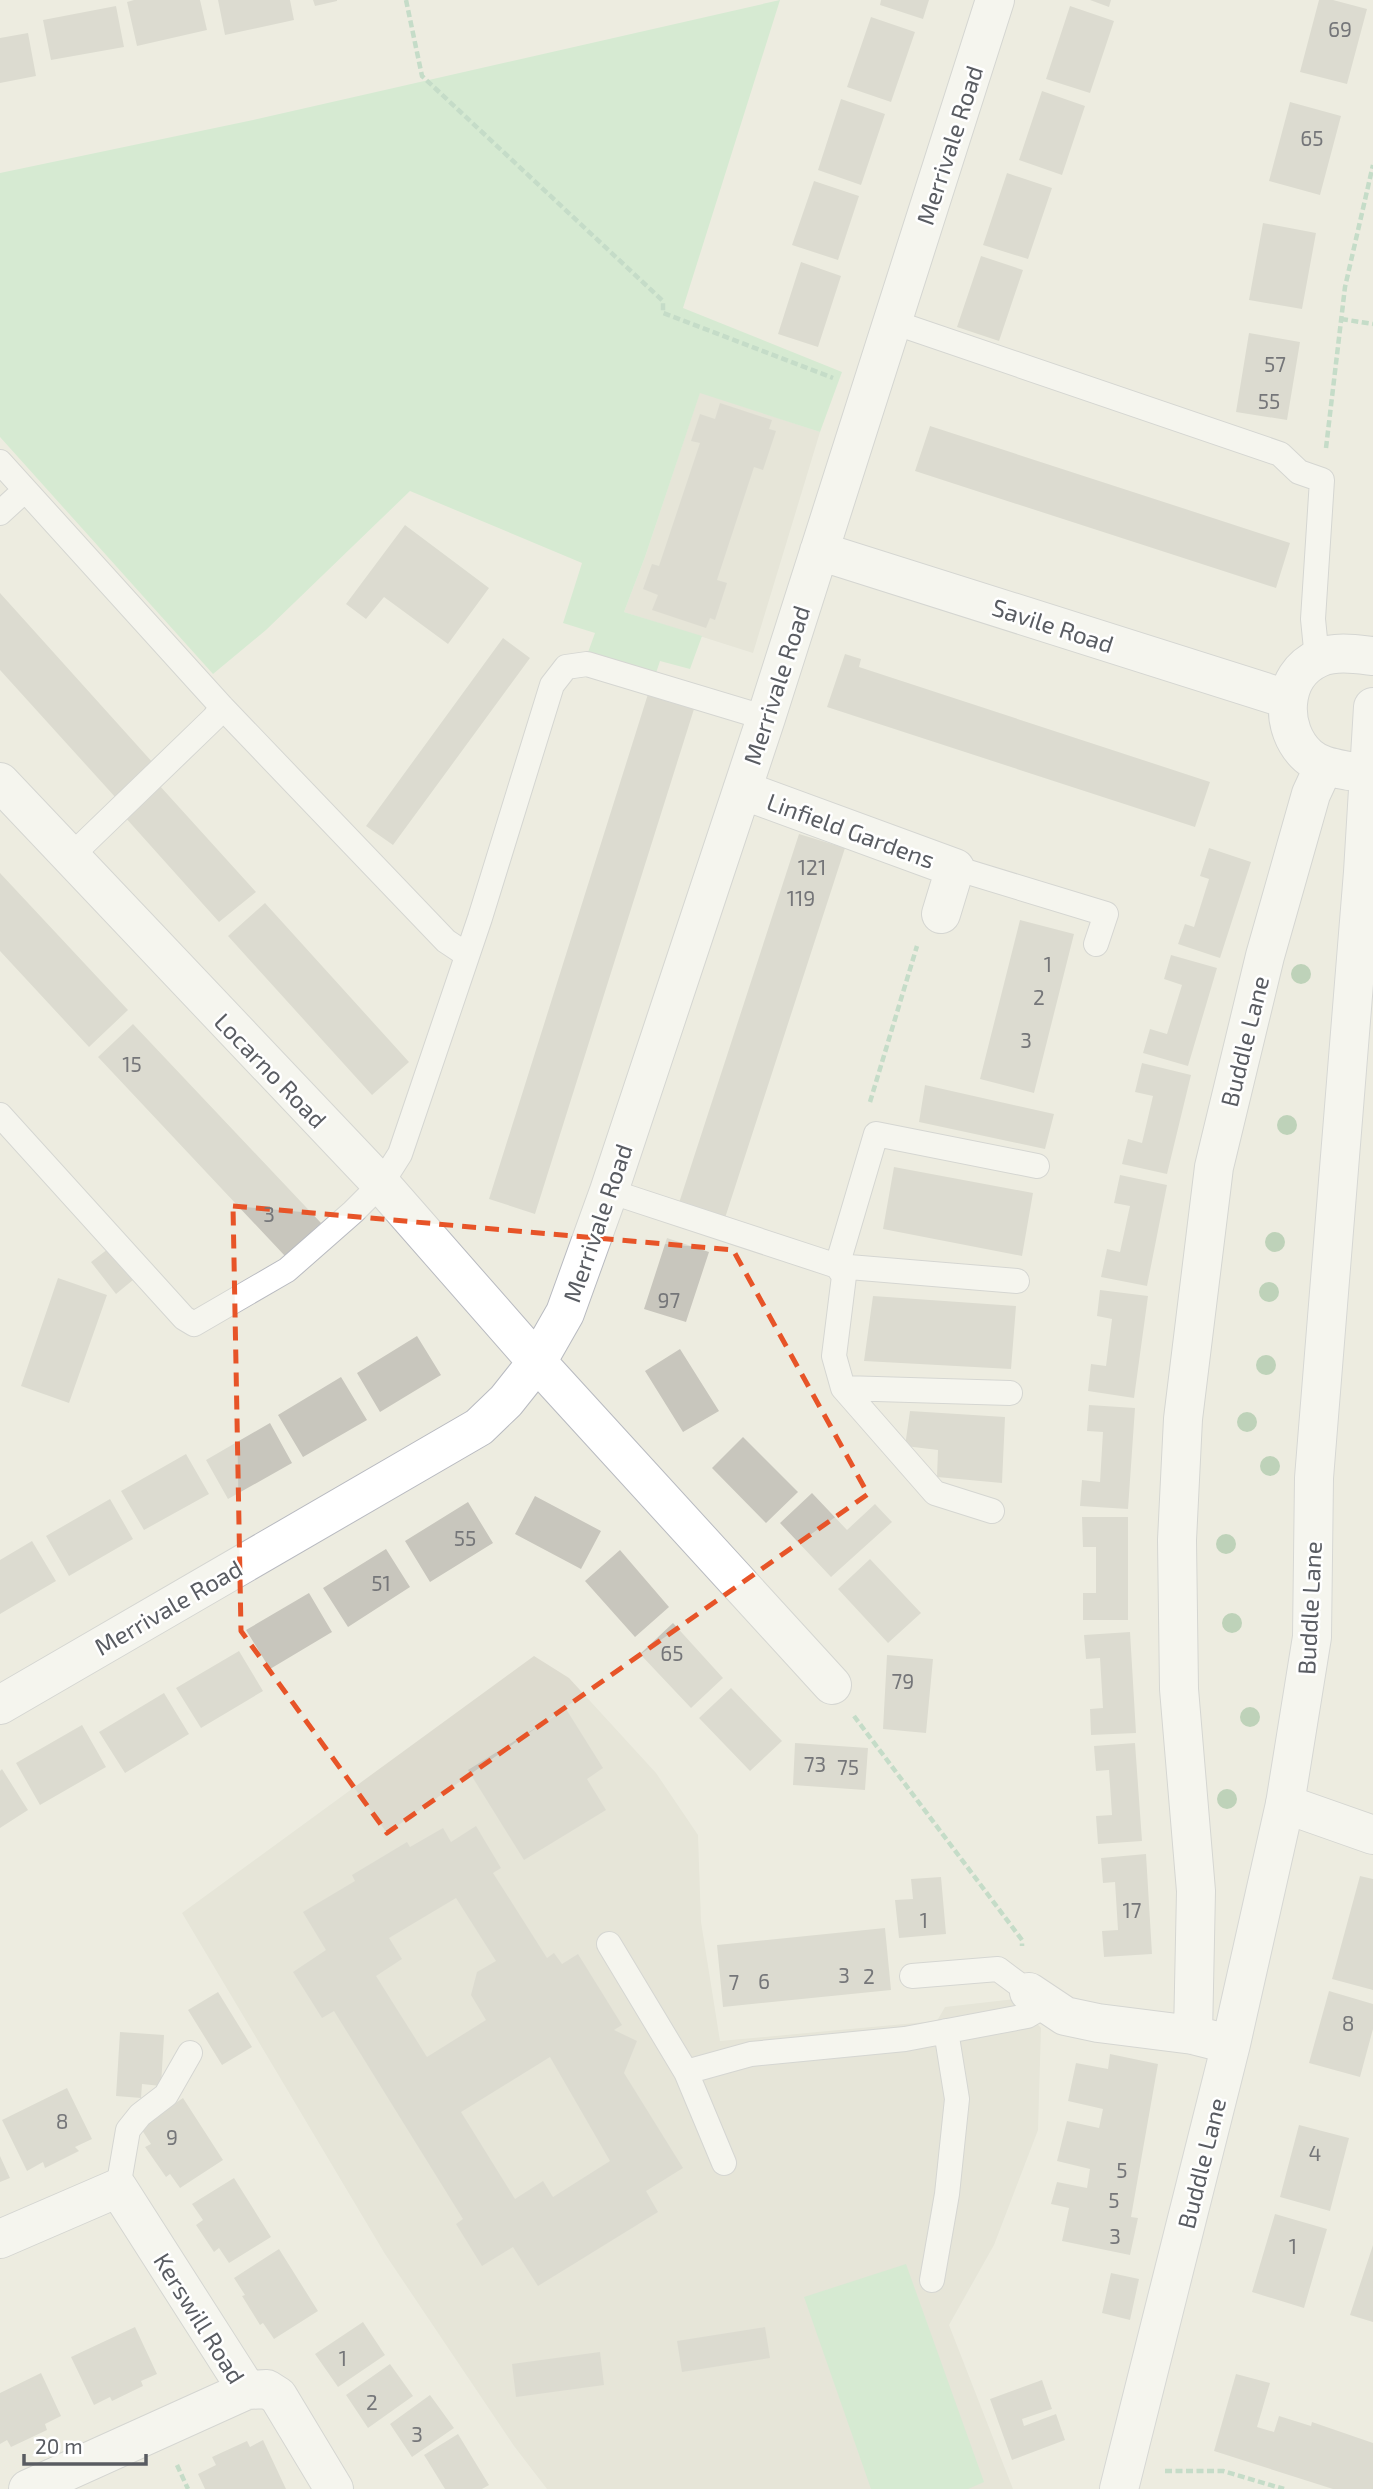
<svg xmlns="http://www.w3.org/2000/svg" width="1373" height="2489" font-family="'Exo 2',sans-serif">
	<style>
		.education { fill: #dddbcf }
		.green { fill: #bbe6c2 }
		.building { fill: #c8c6bd; fill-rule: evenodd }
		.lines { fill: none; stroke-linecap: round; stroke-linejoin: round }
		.lane-casing { stroke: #b8bac0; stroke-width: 26 }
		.street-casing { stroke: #b8bac0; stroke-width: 40 }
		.secondary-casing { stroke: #bbbdc5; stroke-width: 40 }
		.path { stroke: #94c7aa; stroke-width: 4.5; stroke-dasharray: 7 3.5; stroke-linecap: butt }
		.lane { stroke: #fff; stroke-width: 24 }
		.street { stroke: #fff; stroke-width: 38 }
		.secondary { stroke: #fff; stroke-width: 38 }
		.tree { fill: #85b289 }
		.marked { fill: none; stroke: #e75428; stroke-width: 5; stroke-dasharray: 14 9; stroke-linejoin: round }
		.labels { text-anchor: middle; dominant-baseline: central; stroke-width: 5; stroke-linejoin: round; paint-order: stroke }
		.number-label { font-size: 21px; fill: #757679 }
		.street-label { font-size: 24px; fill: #595c62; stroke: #fff }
	</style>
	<rect width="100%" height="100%" fill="#edece0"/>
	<path class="education" d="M 700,392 L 820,432 L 753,653 L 624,612 L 645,557 Z
		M 534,1656 L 569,1678 L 656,1773 L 698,1835 L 701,1922 L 720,2041 L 937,2021 L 945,2007 L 1015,1999 L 1041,2028 L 1038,2130 L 994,2245 L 949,2325 L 1013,2489 L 547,2489 L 514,2446 L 385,2254 L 182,1913 Z"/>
	<path class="green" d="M 780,0 L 683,308 L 842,372 L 820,432 L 700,393 L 645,557 L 624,612 L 702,636 L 690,669 L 660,661 L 655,676 L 587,655 L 595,633 L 563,623 L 582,563 L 410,491 L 266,630 L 213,674 L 0,437 L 0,173 L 253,120 Z
		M 906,2264 L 984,2482 L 968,2489 L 871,2489 L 804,2297 Z"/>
	<path class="building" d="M 134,0 L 200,0 L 207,30 L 137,46 L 127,2 Z
		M 218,0 L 290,0 L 294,20 L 225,35 Z
		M 313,0 L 337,0 L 337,1 L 315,6 Z
		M 881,0 L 929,0 L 923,19 L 880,5 Z
		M 1090,0 L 1111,0 L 1109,7 Z
		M 1319,0 L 1333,0 L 1367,9 L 1347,84 L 1300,72 Z
		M 116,6 L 124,47 L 51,60 L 43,20 Z
		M 1070,6 L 1114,21 L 1090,93 L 1046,79 Z
		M 871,17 L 915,32 L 891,102 L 847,87 Z
		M 28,33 L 36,76 L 0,83 L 0,38 Z
		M 1042,91 L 1085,106 L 1062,175 L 1019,160 Z
		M 841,99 L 885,114 L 861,185 L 818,170 Z
		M 1290,102 L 1341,116 L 1320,195 L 1269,181 Z
		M 1007,173 L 1052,188 L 1028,259 L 983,245 Z
		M 814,181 L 859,196 L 838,260 L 792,245 Z
		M 1263,223 L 1316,233 L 1302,309 L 1249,300 Z
		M 981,256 L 1023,270 L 999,341 L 957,327 Z
		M 801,262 L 841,276 L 818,347 L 778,334 Z
		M 1249,333 L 1300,342 L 1287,420 L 1236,412 Z
		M 720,403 L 772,420 L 769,429 L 776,431 L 763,470 L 754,467 L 717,580 L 727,583 L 715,620 L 710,618 L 706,628 L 652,610 L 658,595 L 643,589 L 652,564 L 659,566 L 700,443 L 691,441 L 700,414 L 715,419 Z
		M 930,426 L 1290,543 L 1276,588 L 915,471 Z
		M 405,525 L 489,588 L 448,644 L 384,597 L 366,619 L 346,604 Z
		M 0,593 L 154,764 L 116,798 L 0,670 Z
		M 503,638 L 530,658 L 393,845 L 366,826 Z
		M 845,654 L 861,659 L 859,667 L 1210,782 L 1195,827 L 827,707 Z
		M 648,694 L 694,709 L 535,1214 L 489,1199 Z
		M 159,785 L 256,892 L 219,922 L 124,816 Z
		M 799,834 L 845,848 L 725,1218 L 679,1203 Z
		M 1209,848 L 1251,862 L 1220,958 L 1178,944 L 1185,924 L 1194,927 L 1209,879 L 1200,876 Z
		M 0,873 L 128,1010 L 89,1047 L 0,951 Z
		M 265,903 L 409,1062 L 372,1095 L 228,936 Z
		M 1020,920 L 1074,934 L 1034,1093 L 980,1079 Z
		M 1171,955 L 1217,968 L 1188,1066 L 1143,1053 L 1150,1029 L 1167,1034 L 1182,985 L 1164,979 Z
		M 133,1024 L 321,1223 L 285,1256 L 98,1057 Z
		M 1142,1063 L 1191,1075 L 1167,1174 L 1122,1164 L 1128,1139 L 1142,1143 L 1153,1096 L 1135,1092 Z
		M 925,1085 L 1054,1114 L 1045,1149 L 919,1122 Z
		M 894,1167 L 1033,1193 L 1022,1256 L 883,1229 Z
		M 1120,1175 L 1167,1185 L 1147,1286 L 1101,1277 L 1107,1249 L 1120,1252 L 1130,1206 L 1114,1203 Z
		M 667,1238 L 709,1252 L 686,1322 L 644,1309 Z
		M 108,1249 L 133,1280 L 116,1294 L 91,1262 Z
		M 58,1278 L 107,1295 L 69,1403 L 21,1386 Z
		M 1100,1290 L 1148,1296 L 1134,1398 L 1088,1391 L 1091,1364 L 1106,1366 L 1112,1319 L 1097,1316 Z
		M 873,1296 L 1016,1306 L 1011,1369 L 864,1361 Z
		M 417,1336 L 441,1375 L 380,1412 L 357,1373 Z
		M 680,1349 L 719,1411 L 683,1432 L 645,1371 Z
		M 341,1377 L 367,1420 L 303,1457 L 278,1415 Z
		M 1089,1405 L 1135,1408 L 1128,1509 L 1080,1506 L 1082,1480 L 1100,1482 L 1103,1432 L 1087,1431 Z
		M 910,1411 L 1005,1417 L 1002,1483 L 937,1477 L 938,1450 L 905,1446 Z
		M 270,1423 L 292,1463 L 228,1499 L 206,1460 Z
		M 743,1437 L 798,1492 L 766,1523 L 712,1468 Z
		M 186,1454 L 209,1494 L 144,1530 L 121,1491 Z
		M 812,1493 L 847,1530 L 875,1504 L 892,1522 L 831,1577 L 780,1523 Z
		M 535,1496 L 601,1531 L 581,1569 L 515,1534 Z
		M 110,1499 L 133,1539 L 69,1576 L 46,1536 Z
		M 468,1502 L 493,1543 L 430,1582 L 405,1541 Z
		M 1082,1517 L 1128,1517 L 1128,1620 L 1083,1620 L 1083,1593 L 1096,1593 L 1096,1547 L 1083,1547 Z
		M 32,1541 L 56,1581 L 0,1614 L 0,1560 Z
		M 386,1549 L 410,1587 L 348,1627 L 323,1588 Z
		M 620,1550 L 669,1607 L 635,1637 L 585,1581 Z
		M 870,1559 L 921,1613 L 888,1643 L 838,1589 Z
		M 309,1593 L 332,1632 L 270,1669 L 246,1630 Z
		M 673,1623 L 723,1678 L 691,1708 L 640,1654 Z
		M 1130,1632 L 1136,1733 L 1091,1735 L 1090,1709 L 1103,1708 L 1100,1658 L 1086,1659 L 1084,1635 Z
		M 239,1651 L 263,1691 L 201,1728 L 176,1688 Z
		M 887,1655 L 933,1659 L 926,1733 L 883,1729 Z
		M 731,1688 L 782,1741 L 750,1771 L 699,1718 Z
		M 164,1693 L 189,1734 L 125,1773 L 99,1732 Z
		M 566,1709 L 603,1768 L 587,1779 L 606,1810 L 524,1860 L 468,1770 Z
		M 82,1725 L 106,1767 L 40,1805 L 16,1763 Z
		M 795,1743 L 868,1748 L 865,1790 L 793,1785 Z
		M 1135,1743 L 1142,1841 L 1098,1844 L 1096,1816 L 1112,1815 L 1109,1770 L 1096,1771 L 1094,1746 Z
		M 2,1769 L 28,1810 L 0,1828 L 0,1771 Z
		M 476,1826 L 501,1868 L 493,1873 L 547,1958 L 554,1953 L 562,1964 L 578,1954 L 622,2025 L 614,2030 L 637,2041 L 624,2073 L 683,2168 L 646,2191 L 658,2212 L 538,2286 L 513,2247 L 482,2266 L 456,2224 L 463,2219 L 334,2011 L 322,2018 L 293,1972 L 326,1950 L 303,1912 L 355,1881 L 352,1875 L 407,1842 L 410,1847 L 443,1828 L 451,1842 ZM 456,1898 L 496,1961 L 477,1972 L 471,1995 L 486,2020 L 427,2057 L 376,1976 L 402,1959 L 389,1938 ZM 550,2057 L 610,2161 L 553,2197 L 543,2181 L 515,2199 L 461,2112 Z
		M 1146,1854 L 1152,1954 L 1104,1957 L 1102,1931 L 1118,1930 L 1115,1882 L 1103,1883 L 1101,1858 Z
		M 1360,1876 L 1373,1879 L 1373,1990 L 1332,1979 Z
		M 941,1877 L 946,1934 L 899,1938 L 895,1900 L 913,1899 L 911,1879 Z
		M 885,1928 L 891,1990 L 723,2007 L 717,1945 Z
		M 1329,1991 L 1373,2004 L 1373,2029 L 1360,2077 L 1309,2063 Z
		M 218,1992 L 252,2047 L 222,2065 L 188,2010 Z
		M 120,2032 L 164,2035 L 161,2086 L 142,2084 L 141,2098 L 116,2096 Z
		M 1110,2054 L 1158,2064 L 1131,2217 L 1138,2218 L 1130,2255 L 1062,2241 L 1069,2208 L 1051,2204 L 1057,2182 L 1087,2188 L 1090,2169 L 1057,2161 L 1067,2121 L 1099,2128 L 1103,2109 L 1068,2101 L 1076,2063 L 1108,2069 Z
		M 67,2088 L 92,2139 L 75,2147 L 79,2151 L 45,2168 L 43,2162 L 27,2171 L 2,2120 Z
		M 183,2098 L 223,2160 L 180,2188 L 170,2174 L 166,2177 L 145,2147 L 151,2144 L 140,2127 Z
		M 1299,2125 L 1349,2138 L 1330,2211 L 1280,2197 Z
		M 0,2156 L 10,2178 L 0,2182 Z
		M 234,2178 L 271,2237 L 229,2263 L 219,2248 L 214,2252 L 196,2225 L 203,2220 L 192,2204 Z
		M 1275,2214 L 1327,2229 L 1304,2308 L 1252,2292 Z
		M 1373,2245 L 1373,2322 L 1350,2315 Z
		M 279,2249 L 318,2311 L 274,2339 L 263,2323 L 260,2325 L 242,2296 L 245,2295 L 234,2278 Z
		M 1111,2273 L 1139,2279 L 1130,2320 L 1102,2313 Z
		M 363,2322 L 385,2355 L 338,2387 L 315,2354 Z
		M 135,2327 L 157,2374 L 141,2381 L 143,2386 L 112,2401 L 110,2397 L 94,2405 L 71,2357 Z
		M 765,2327 L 770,2358 L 682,2372 L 677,2341 Z
		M 600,2352 L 604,2385 L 516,2397 L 512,2364 Z
		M 390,2364 L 413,2396 L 368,2428 L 346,2395 Z
		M 41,2373 L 61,2416 L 45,2424 L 47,2430 L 11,2447 L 7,2440 L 0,2444 L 0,2393 Z
		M 1236,2374 L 1270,2383 L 1257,2427 L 1274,2432 L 1279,2416 L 1311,2426 L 1312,2422 L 1373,2443 L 1373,2489 L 1333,2489 L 1214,2451 Z
		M 1042,2380 L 1052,2409 L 1022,2419 L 1024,2426 L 1056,2414 L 1065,2440 L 1012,2460 L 990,2399 Z
		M 430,2395 L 454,2428 L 412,2457 L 390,2424 Z
		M 458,2434 L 489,2485 L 482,2489 L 445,2489 L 424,2455 Z
		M 263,2440 L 286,2489 L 205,2489 L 198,2474 L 216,2465 L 212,2457 L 247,2441 L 250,2447 Z"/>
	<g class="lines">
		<defs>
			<path id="lane" d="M 893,322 L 1280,454 L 1299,472 L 1322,480 L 1313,619 L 1317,659
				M 0,462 L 222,707 L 446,941 L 467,955
				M 0,513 L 25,490
				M 69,858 L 214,718 L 222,707
				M 955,868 L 1106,914 L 1096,944
				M 0,1115 L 184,1318 L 194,1324 L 287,1270 L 353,1212 L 381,1184 L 400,1154 L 480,918 L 552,685 L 566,667 L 587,664 L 766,718
				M 609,1191 L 837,1266 L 1017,1281
				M 843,1388 L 1010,1393
				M 992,1511 L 935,1493 L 843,1388 L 834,1356 L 844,1276 L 837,1266 L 876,1134 L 1037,1166
				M 609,1944 L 686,2072 L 724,2163
				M 912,1976 L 998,1969 L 1029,1992
				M 686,2072 L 751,2054 L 905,2039 L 1027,2016 L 1046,2005
				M 118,2188 L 128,2130 L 140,2115 L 166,2095 L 190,2053
				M 932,2280 L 947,2194 L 957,2099 L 946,2031"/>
			<path id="street" d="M 819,551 L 1287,699
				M 1349,771 C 1334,768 1319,766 1308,756 C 1279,730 1280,675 1319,658 C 1335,651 1355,654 1373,656
				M 0,782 L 381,1184 L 537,1362 L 832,1685
				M 742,790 L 955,868 L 941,914
				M 0,1705 L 479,1427 L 506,1401 L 537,1362 L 565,1313 L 609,1191 L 766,718 L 995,0
				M 1285,1804 L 1373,1835
				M 1029,1992 L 1065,2016 L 1098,2023 L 1193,2035 L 1217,2041
				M 1193,2035 L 1196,1891 L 1179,1689 L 1177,1540 L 1183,1419 L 1214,1167 L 1265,956 L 1311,794 L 1324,766
				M 0,2239 L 118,2188 L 247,2390
				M 28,2489 L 247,2390 L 267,2389 L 278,2396 L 334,2489"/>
			<path id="secondary" d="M 1119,2489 L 1231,2044 L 1285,1804 L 1312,1637 L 1314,1478 L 1363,872 L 1373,707"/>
		</defs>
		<use href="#lane" class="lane-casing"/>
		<use href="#street" class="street-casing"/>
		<use href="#secondary" class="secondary-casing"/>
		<path class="path" d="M 406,0 L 422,76 L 663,301 L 663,313 L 833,378
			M 1341,319 L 1373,324
			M 1326,448 L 1345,287 L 1373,165
			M 870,1102 L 917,946
			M 854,1716 L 1022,1940 L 1022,1946
			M 177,2465 L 188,2489
			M 1165,2471 L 1223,2471 L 1284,2489"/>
		<use href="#lane" class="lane"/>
		<use href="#street" class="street"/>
		<use href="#secondary" class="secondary"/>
	</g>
	<g class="tree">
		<circle cx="1301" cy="974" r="10"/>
		<circle cx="1287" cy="1125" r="10"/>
		<circle cx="1275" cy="1242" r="10"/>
		<circle cx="1269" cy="1292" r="10"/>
		<circle cx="1266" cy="1365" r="10"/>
		<circle cx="1247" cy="1422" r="10"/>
		<circle cx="1270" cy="1466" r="10"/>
		<circle cx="1226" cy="1544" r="10"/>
		<circle cx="1232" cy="1623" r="10"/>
		<circle cx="1250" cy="1717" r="10"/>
		<circle cx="1227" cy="1799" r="10"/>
	</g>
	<path d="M0 0H1373V2489H0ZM 233,1206 L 733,1250 L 868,1494 L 387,1833 L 241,1631 Z" fill="#edece0" fill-opacity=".55" fill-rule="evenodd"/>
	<path class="marked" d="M 233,1206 L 733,1250 L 868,1494 L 387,1833 L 241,1631 Z"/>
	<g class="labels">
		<g class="number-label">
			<text x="1340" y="28">69</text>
			<text x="1312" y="137">65</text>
			<text x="1275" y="363">57</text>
			<text x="1269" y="400">55</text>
			<text x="812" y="866">121</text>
			<text x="801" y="897">119</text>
			<text x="1048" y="963">1</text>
			<text x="1039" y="996">2</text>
			<text x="1026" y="1039">3</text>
			<text x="132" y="1063">15</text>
			<text x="269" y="1213">3</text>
			<text x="669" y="1299">97</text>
			<text x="465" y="1537">55</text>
			<text x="381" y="1582">51</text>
			<text x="672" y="1652">65</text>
			<text x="903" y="1680">79</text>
			<text x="815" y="1763">73</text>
			<text x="848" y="1766">75</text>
			<text x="1132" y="1909">17</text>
			<text x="924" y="1919">1</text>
			<text x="844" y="1974">3</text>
			<text x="869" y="1975">2</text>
			<text x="764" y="1980">6</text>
			<text x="734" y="1981">7</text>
			<text x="1348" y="2022">8</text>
			<text x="62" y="2120">8</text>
			<text x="172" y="2136">9</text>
			<text x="1315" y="2152">4</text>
			<text x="1122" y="2169">5</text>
			<text x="1114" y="2199">5</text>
			<text x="1115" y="2235">3</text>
			<text x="1293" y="2245">1</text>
			<text x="343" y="2357">1</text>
			<text x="372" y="2401">2</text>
			<text x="417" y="2433">3</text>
		</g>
		<g class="street-label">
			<text transform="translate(949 145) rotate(-72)">Merrivale Road</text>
			<text transform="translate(1053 625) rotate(18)">Savile Road</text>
			<text transform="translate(776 685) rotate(-72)">Merrivale Road</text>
			<text transform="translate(851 830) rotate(20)">Linfield Gardens</text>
			<text transform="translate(1244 1041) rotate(-76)">Buddle Lane</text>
			<text transform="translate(271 1070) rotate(46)">Locarno Road</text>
			<text transform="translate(597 1223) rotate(-71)">Merrivale Road</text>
			<text transform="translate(168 1607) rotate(-30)">Merrivale Road</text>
			<text transform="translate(1309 1608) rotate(-87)">Buddle Lane</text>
			<text transform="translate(1201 2163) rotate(-76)">Buddle Lane</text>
			<text transform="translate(200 2318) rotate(58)">Kerswill Road</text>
		</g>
	</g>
	<path d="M24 2454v10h122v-10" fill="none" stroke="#595c62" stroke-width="3.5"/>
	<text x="35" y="2454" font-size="21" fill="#595c62" stroke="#ffffff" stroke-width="5" paint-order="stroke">20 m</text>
</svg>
